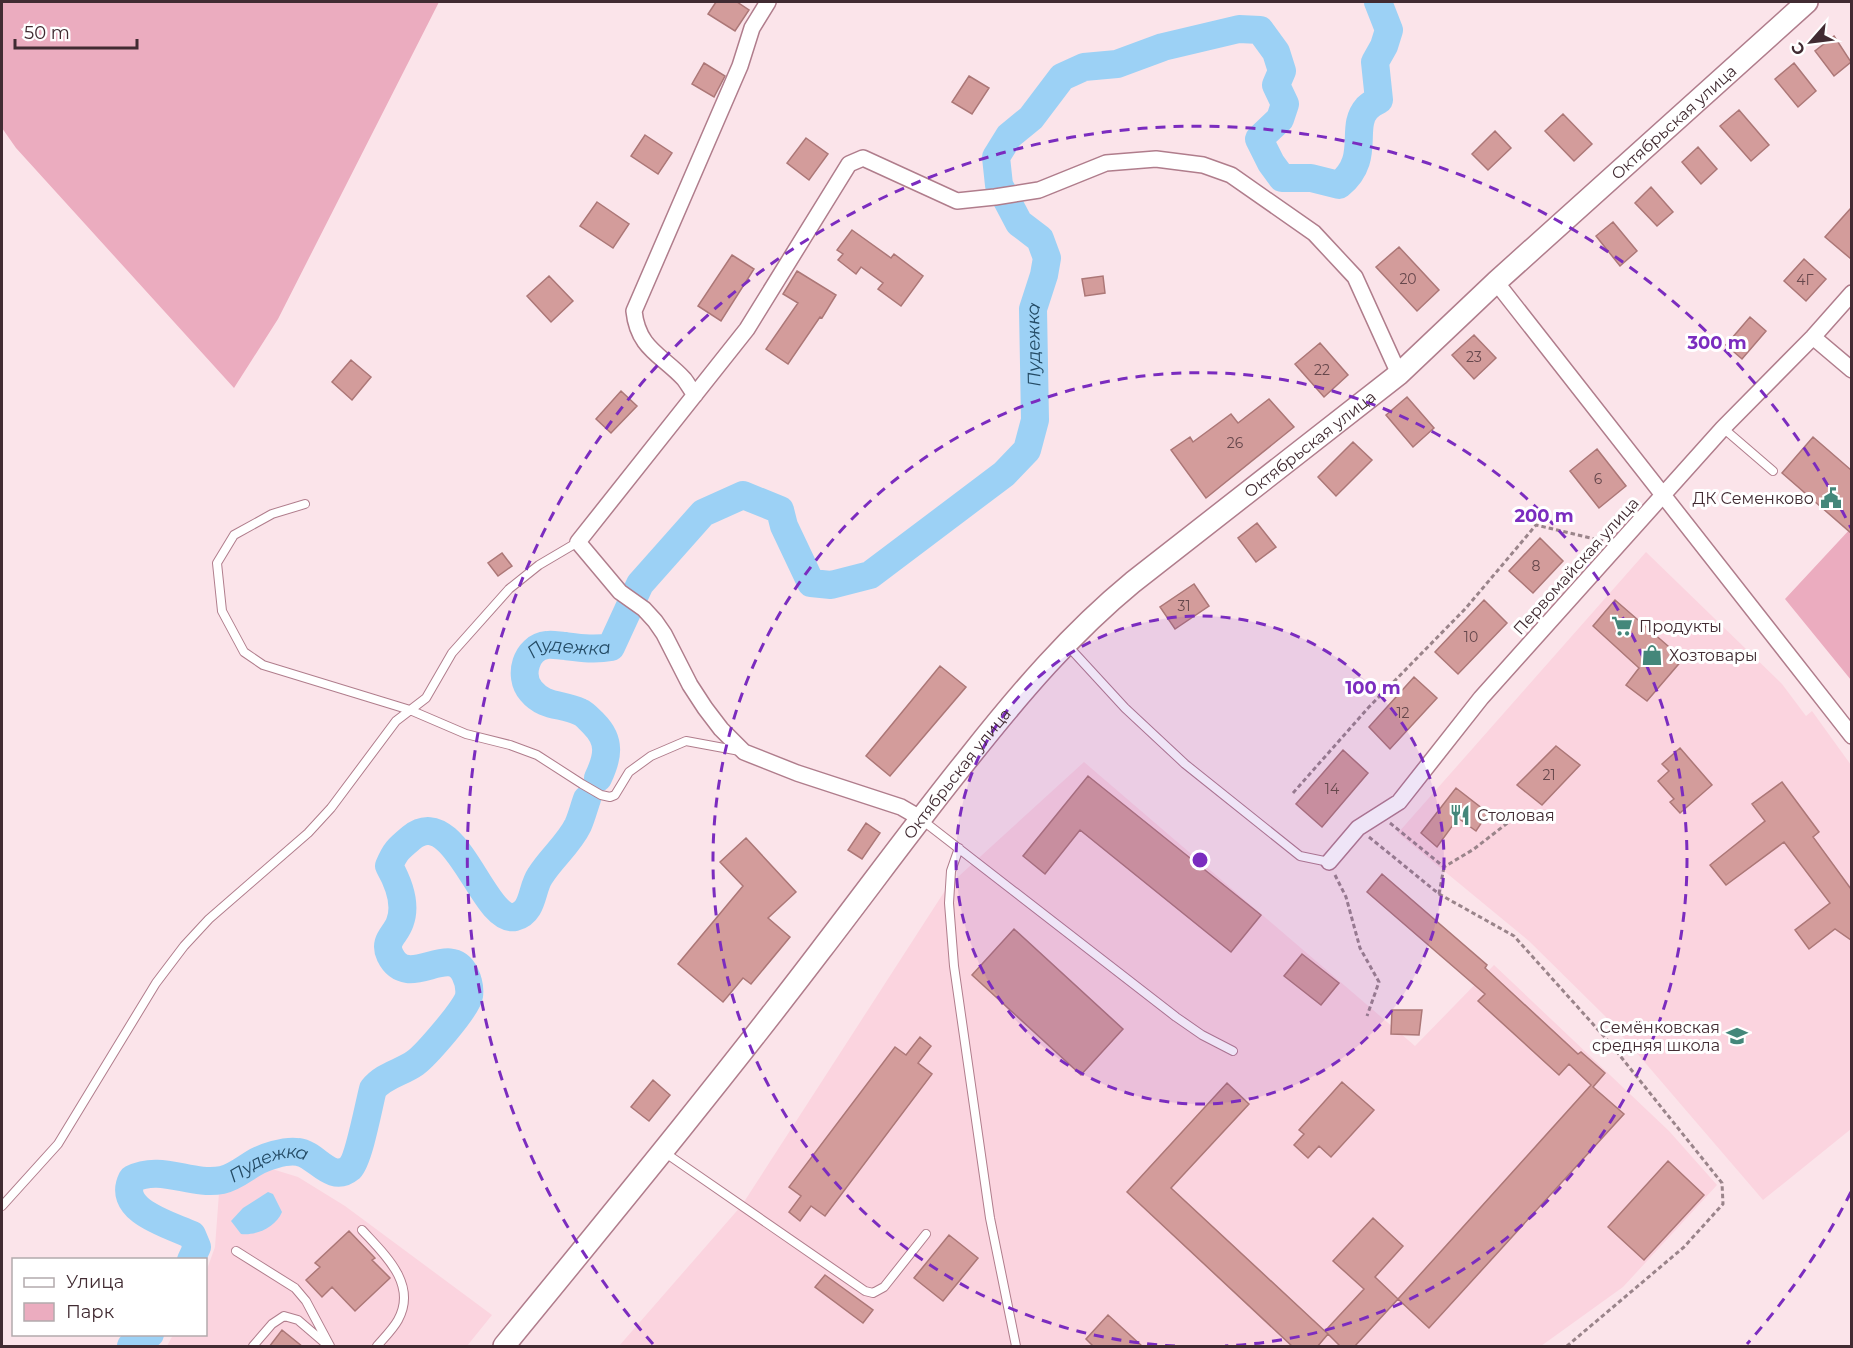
<svg xmlns="http://www.w3.org/2000/svg" width="1853" height="1348" font-family="Montserrat,sans-serif">
	<style>
		.built { fill: #fbd4df }
		.green { fill: #ebacbf }
		.water { fill: #9cd1f5 }
		.lines { fill: none; stroke-linecap: round; stroke-linejoin: round }
		.river { stroke: #9cd1f5; stroke-width: 28 }
		.building { fill: #d39c9b; stroke: #ac7777; stroke-width: 1.5 }
		.lane-casing { stroke: #b07d8c; stroke-width: 10 }
		.street-casing { stroke: #b07d8c; stroke-width: 18 }
		.secondary-casing { stroke: #b07d8c; stroke-width: 24 }
		.path { stroke: #9a848a; stroke-width: 3; stroke-dasharray: 4.5 3; stroke-linecap: butt }
		.lane { stroke: #fff; stroke-width: 8 }
		.street { stroke: #fff; stroke-width: 15 }
		.secondary { stroke: #fff; stroke-width: 21 }
		.ring { fill: none; stroke: #7b2cbf; stroke-width: 3; stroke-dasharray: 10 8 }
		.labels { text-anchor: middle; dominant-baseline: central; stroke-width: 6; stroke-linejoin: round; paint-order: stroke }
		.number-label { font-size: 14px; fill: #66474c }
		.street-label { font-size: 16px; fill: #412b32; stroke: #fff }
		.poi-label { font-size: 16px; fill: #412b32; stroke: #fff; text-anchor: start }
		.water-label { font-size: 18px; font-style: italic; fill: #244b65; stroke: #fff }
		.centre { fill: #7b2cbf; stroke: #fff; stroke-width: 3 }
		.ring-label { font-size: 18px; text-anchor: middle; font-weight: bold; fill: #7b2cbf; stroke: #fff; stroke-width: 6; stroke-linejoin: round; paint-order: stroke }
	</style>
	<rect width="100%" height="100%" fill="#fbe4ea"/>
	<path class="built" d="M 1646,552 L 1782,684 L 1806,716 L 1812,711 L 1851,765 L 1851,1129 L 1763,1200 L 1605,1016 L 1529,941 L 1398,833 Z
		M 1084,762 L 1415,1046 L 1494,965 L 1669,1131 L 1717,1185 L 1623,1287 L 1541,1346 L 619,1346 L 742,1205 L 948,886 Z
		M 272,1169 L 298,1177 L 345,1206 L 492,1315 L 467,1346 L 167,1346 L 173,1335 L 206,1334 L 206,1272 L 215,1247 L 219,1193 Z"/>
	<path class="green" d="M 2,2 L 439,2 L 278,319 L 234,388 L 16,148 L 2,128 Z
		M 1851,528 L 1851,680 L 1785,599 Z"/>
	<path class="water" d="M 268,1192 L 273,1194 L 282,1212 C 276,1227 256,1236 241,1234 L 231,1221 L 243,1208 Z"/>
	<g class="lines">
		<g class="river">
			<path id="s1" d="M 598,778 C 608,757 611,741 594,724 C 590,720 585,714 580,712 C 562,703 545,708 531,691 C 518,676 526,647 547,645 C 553,644 560,646 565,646 C 581,648 595,650 611,647 L 640,584 L 703,513 L 743,495 L 780,510 L 784,526 L 811,583 L 831,585 L 870,575 L 1004,474 L 1027,450 L 1035,420 L 1033,309 L 1044,275 L 1047,258 L 1040,239 L 1019,223 L 999,185 L 996,157 L 1009,136 L 1031,118 L 1062,77 L 1084,67 L 1117,64 L 1163,47 L 1239,29 L 1260,30 L 1276,52 L 1282,71 L 1276,85 L 1285,104 L 1280,119 L 1259,139 L 1271,163 L 1282,178 L 1311,178 L 1339,185 C 1372,158 1349,128 1367,108 C 1370,105 1375,102 1379,100 L 1375,62 L 1384,46 L 1389,30 L 1378,2"/>
			<path id="s2" d="M 191,1260 L 197,1247 L 192,1235 C 171,1225 116,1211 132,1179 C 161,1164 191,1186 222,1180 C 233,1178 244,1169 254,1163 C 264,1157 285,1150 298,1152 C 316,1154 331,1184 350,1168 C 359,1159 369,1104 373,1089 C 384,1075 401,1073 415,1063 C 425,1056 468,1007 469,996 C 470,989 468,980 465,974 C 449,941 408,992 390,955 C 383,940 396,935 400,922 C 407,903 398,882 389,866 C 395,851 399,848 411,838 C 456,801 483,924 515,917 C 534,912 531,889 540,876 C 551,858 569,844 578,825 C 582,816 584,807 587,799"/>
			<path d="M 131,1346 L 150,1334"/>
		</g>
	</g>
	<path class="building" d="M 716,2 L 737,2 L 749,10 L 735,31 L 708,14 Z
		M 1834,36 L 1851,62 L 1834,76 L 1815,51 Z
		M 704,63 L 725,76 L 714,97 L 692,84 Z
		M 1794,63 L 1816,91 L 1798,107 L 1775,79 Z
		M 969,76 L 989,88 L 972,114 L 952,102 Z
		M 1739,110 L 1769,145 L 1751,161 L 1720,126 Z
		M 1563,114 L 1592,144 L 1574,161 L 1545,131 Z
		M 1495,131 L 1511,148 L 1488,170 L 1472,154 Z
		M 645,135 L 672,153 L 658,174 L 631,156 Z
		M 806,138 L 828,154 L 809,180 L 787,163 Z
		M 1698,147 L 1717,169 L 1701,184 L 1682,162 Z
		M 1651,187 L 1673,212 L 1657,226 L 1635,203 Z
		M 597,202 L 629,224 L 613,248 L 580,226 Z
		M 1851,208 L 1851,259 L 1825,237 Z
		M 1613,222 L 1637,251 L 1620,266 L 1596,236 Z
		M 852,230 L 891,258 L 894,254 L 923,276 L 901,306 L 878,289 L 883,283 L 861,267 L 856,274 L 838,260 L 843,254 L 837,250 Z
		M 1399,247 L 1439,290 L 1417,311 L 1376,267 Z
		M 732,255 L 754,269 L 721,321 L 698,306 Z
		M 1804,259 L 1826,279 L 1806,301 L 1784,281 Z
		M 797,271 L 836,295 L 822,318 L 820,317 L 788,364 L 766,349 L 798,303 L 783,294 Z
		M 549,276 L 573,301 L 551,322 L 527,296 Z
		M 1103,276 L 1105,293 L 1085,296 L 1082,279 Z
		M 1750,317 L 1766,331 L 1742,359 L 1726,345 Z
		M 1474,335 L 1496,358 L 1474,379 L 1452,355 Z
		M 1320,343 L 1348,375 L 1324,397 L 1295,364 Z
		M 351,360 L 371,377 L 352,400 L 332,382 Z
		M 621,391 L 637,406 L 611,433 L 596,419 Z
		M 1407,397 L 1434,428 L 1413,447 L 1386,415 Z
		M 1269,399 L 1294,427 L 1206,498 L 1171,450 L 1190,437 L 1193,442 L 1231,414 L 1238,423 Z
		M 1813,437 L 1851,470 L 1851,533 L 1782,473 Z
		M 1353,442 L 1372,460 L 1336,496 L 1318,477 Z
		M 1597,449 L 1626,486 L 1599,508 L 1570,471 Z
		M 1257,523 L 1276,547 L 1256,562 L 1238,538 Z
		M 1540,538 L 1563,561 L 1533,593 L 1509,571 Z
		M 502,553 L 512,566 L 498,576 L 488,563 Z
		M 1194,584 L 1209,606 L 1175,629 L 1160,607 Z
		M 1484,600 L 1507,623 L 1458,674 L 1435,652 Z
		M 1615,600 L 1683,659 L 1647,701 L 1626,685 L 1639,668 L 1593,626 Z
		M 940,666 L 966,687 L 890,776 L 866,756 Z
		M 1414,677 L 1437,698 L 1390,749 L 1369,727 Z
		M 1556,746 L 1580,765 L 1542,805 L 1517,785 Z
		M 1680,748 L 1712,785 L 1680,813 L 1670,802 L 1674,799 L 1658,781 L 1669,771 L 1662,764 Z
		M 1343,750 L 1368,773 L 1322,827 L 1296,804 Z
		M 1088,776 L 1261,915 L 1231,952 L 1080,830 L 1045,874 L 1023,856 Z
		M 1782,782 L 1819,832 L 1813,837 L 1851,889 L 1851,940 L 1835,929 L 1809,949 L 1795,930 L 1830,903 L 1784,842 L 1726,885 L 1710,865 L 1765,821 L 1752,804 Z
		M 1456,788 L 1488,813 L 1476,831 L 1458,818 L 1437,847 L 1421,833 Z
		M 866,823 L 880,833 L 862,859 L 848,850 Z
		M 746,838 L 796,892 L 768,918 L 790,937 L 751,984 L 743,978 L 723,1002 L 678,964 L 743,886 L 720,862 Z
		M 1382,874 L 1487,965 L 1485,968 L 1578,1054 L 1581,1052 L 1605,1073 L 1593,1087 L 1624,1114 L 1429,1328 L 1398,1299 L 1591,1085 L 1569,1064 L 1559,1075 L 1478,1001 L 1485,994 L 1367,892 Z
		M 1014,929 L 1123,1029 L 1081,1075 L 972,975 Z
		M 1302,954 L 1339,983 L 1321,1005 L 1284,976 Z
		M 1392,1010 L 1422,1010 L 1419,1035 L 1391,1034 Z
		M 920,1037 L 931,1046 L 918,1063 L 932,1074 L 825,1216 L 811,1206 L 800,1221 L 789,1212 L 801,1196 L 789,1187 L 895,1047 L 906,1055 Z
		M 653,1080 L 670,1095 L 649,1121 L 631,1107 Z
		M 1342,1082 L 1374,1110 L 1331,1157 L 1319,1146 L 1308,1158 L 1294,1145 L 1304,1134 L 1299,1130 Z
		M 1227,1083 L 1249,1104 L 1171,1188 L 1328,1334 L 1317,1347 L 1293,1347 L 1127,1192 Z
		M 1668,1161 L 1704,1195 L 1644,1260 L 1608,1227 Z
		M 1373,1218 L 1403,1246 L 1375,1277 L 1398,1299 L 1354,1347 L 1341,1347 L 1325,1331 L 1364,1289 L 1333,1261 Z
		M 349,1231 L 375,1258 L 372,1260 L 390,1278 L 355,1311 L 332,1287 L 322,1297 L 306,1280 L 320,1267 L 315,1263 Z
		M 949,1235 L 978,1258 L 943,1301 L 914,1278 Z
		M 825,1275 L 873,1310 L 863,1323 L 815,1287 Z
		M 1108,1315 L 1143,1347 L 1094,1347 L 1086,1339 Z
		M 282,1330 L 303,1347 L 269,1347 Z"/>
	<g class="lines">
		<defs>
			<path id="lane" d="M 1723,428 L 1773,471
				M 305,504 L 272,514 L 234,535 L 217,563 L 222,611 L 244,652 L 263,665 L 410,710 L 466,734 L 510,745 L 537,755 L 582,784 L 601,795 L 610,797 L 615,795 L 629,772 L 651,756 L 686,741 L 740,751
				M 1068,646 L 1125,708 L 1185,764 L 1300,856 L 1329,862
				M 922,820 L 1176,1017 L 1202,1035 L 1233,1051
				M 959,848 L 951,871 L 949,903 L 954,966 L 990,1218 L 1016,1346
				M 664,1152 L 865,1291 L 873,1293 L 884,1287 L 926,1234
				M 2,1206 L 58,1144 L 156,983 L 184,946 L 209,919 L 308,833 L 331,808 L 396,721 L 426,698 L 452,653 L 509,589 L 539,565 L 578,542
				M 362,1230 C 384,1254 418,1284 398,1320 C 393,1329 384,1338 377,1346
				M 236,1251 L 295,1288 L 306,1301 L 330,1346
				M 253,1346 L 272,1324 L 284,1316 L 298,1320 L 326,1344"/>
			<path id="street" d="M 1496,282 L 1852,736
				M 1813,337 L 1852,370
				M 695,395 C 691,390 688,384 684,379 C 662,355 638,349 634,311 L 740,66 L 752,28 L 768,2
				M 920,818 L 901,807 L 797,773 L 744,752 L 721,729 L 705,708 L 690,685 L 664,634 L 655,621 L 644,609 L 620,592 L 578,542 L 747,329 L 849,164 L 863,158 L 957,201 L 995,197 L 1039,190 L 1106,163 L 1156,159 L 1203,165 L 1231,175 L 1314,233 L 1355,277 L 1399,374
				M 1329,862 L 1358,828 L 1399,802 L 1481,698 L 1723,428 L 1813,337 L 1852,293"/>
			<g id="secondary">
				<path id="s3" d="M 504,1346 C 611,1215 719,1084 821,950 C 871,885 919,819 970,756 C 1020,693 1071,633 1133,582 L 1399,374 L 1496,282 L 1807,2"/>
			</g>
		</defs>
		<use href="#lane" class="lane-casing"/>
		<use href="#street" class="street-casing"/>
		<use href="#secondary" class="secondary-casing"/>
		<path class="path" d="M 1293,793 L 1368,708 L 1466,608 L 1536,525 L 1603,541
			M 1390,823 L 1444,867 L 1474,849 L 1519,814
			M 1369,837 L 1439,894 L 1514,936 L 1609,1042 L 1722,1183 L 1723,1204 L 1684,1247 L 1567,1346
			M 1335,875 L 1346,897 L 1360,948 L 1379,982 L 1367,1016
			M 1439,894 L 1444,867"/>
		<use href="#lane" class="lane"/>
		<use href="#street" class="street"/>
		<use href="#secondary" class="secondary"/>
	</g>
	<circle cx="1200" cy="860" r="244" fill="#7b2cbf" fill-opacity=".12"/>
	<g class="ring">
		<circle cx="1200" cy="860" r="244"/>
		<path d="M1175 1346A487 487 0 1 1 1225 1346"/>
		<path d="M1851 1192A731 731 0 0 1 1747 1344M653 1344A731 731 0 1 1 1851 528"/>
	</g>
	<defs>
		<symbol id="civic-bare" viewBox="-9 -9 18 18"><path d="M-.6-6.5H3V-4.5H.6V-3L4-1V1h2V6H-6V1h2V-1L-.6-3ZM-1.2 2.5V6h2.4V2.5Z" fill="#44877a" stroke="#fff" stroke-width="2.5" paint-order="stroke"/></symbol>
		<symbol id="supermarket-bare" viewBox="-9 -9 18 18"><path d="M-6-5.5h2.5l.6 2H6L4.5 2H-2.5L-4.4-4H-6ZM-1.5 3.2a1.3 1.3 0 1 0 .1 0ZM3 3.2a1.3 1.3 0 1 0 .1 0Z" fill="#44877a" stroke="#fff" stroke-width="2.5" paint-order="stroke"/></symbol>
		<symbol id="shop-bare" viewBox="-9 -9 18 18"><path d="M-5-2.5h2.3a2.7 3.5 0 0 1 5.4 0H5L5.5 6h-11ZM-1.5-2.5h3a1.5 2.3 0 0 0-3 0Z" fill="#44877a" stroke="#fff" stroke-width="2.5" paint-order="stroke"/></symbol>
		<symbol id="restaurant-bare" viewBox="-9 -9 18 18"><path d="M-5-6h1v4h1v-4h1v4h1v-4h1v5L-1.5 .5V6h-2V.5L-5-1ZM5-6V6H3V1.5H1.5Q1.5-4 5-6Z" fill="#44877a" stroke="#fff" stroke-width="2.5" paint-order="stroke"/></symbol>
		<symbol id="school-bare" viewBox="-9 -9 18 18"><path d="M0-5L7-2L0 1L-7-2ZM-4 1L0 2.5L4 1V4Q0 6-4 4Z" fill="#44877a" stroke="#fff" stroke-width="2.5" paint-order="stroke"/></symbol>
	</defs>
	<g fill-rule="evenodd">
		<use href="#civic-bare" x="1816" y="483" width="30" height="30"/>
		<use href="#supermarket-bare" x="1607" y="611" width="30" height="30"/>
		<use href="#shop-bare" x="1637" y="640" width="30" height="30"/>
		<use href="#restaurant-bare" x="1445" y="800" width="30" height="30"/>
		<use href="#school-bare" x="1722" y="1021" width="30" height="30"/>
	</g>
	<g class="labels">
		<g class="number-label">
			<text x="1408" y="279">20</text>
			<text x="1805" y="280">4Г</text>
			<text x="1474" y="357">23</text>
			<text x="1322" y="370">22</text>
			<text x="1235" y="443">26</text>
			<text x="1598" y="479">6</text>
			<text x="1536" y="566">8</text>
			<text x="1184" y="606">31</text>
			<text x="1471" y="637">10</text>
			<text x="1403" y="713">12</text>
			<text x="1549" y="775">21</text>
			<text x="1332" y="789">14</text>
		</g>
		<g class="street-label">
			<text stroke="none"><textPath href="#s3" startOffset="1701">Октябрьская улица</textPath></text>
			<text stroke="none"><textPath href="#s3" startOffset="1215">Октябрьская улица</textPath></text>
			<text transform="translate(1576 566) rotate(-48)">Первомайская улица</text>
			<text stroke="none"><textPath href="#s3" startOffset="730">Октябрьская улица</textPath></text>
		</g>
		<g class="poi-label">
			<text x="1814" y="498" text-anchor="end">ДК Семенково</text>
			<text x="1639" y="626">Продукты</text>
			<text x="1669" y="655">Хозтовары</text>
			<text x="1477" y="815">Столовая</text>
			<text x="1720" y="1027" text-anchor="end">Семёнковская<tspan x="1720" dy="18">средняя школа</tspan></text>
		</g>
		<g class="water-label">
			<text stroke="none"><textPath href="#s1" startOffset="950">Пудежка</textPath></text>
			<text stroke="none"><textPath href="#s1" startOffset="212">Пудежка</textPath></text>
			<text stroke="none"><textPath href="#s2" startOffset="262">Пудежка</textPath></text>
		</g>
	</g>
	<circle cx="1200" cy="860" r="9" class="centre"/>
	<g class="ring-label">
		<text x="1717" y="349">300 m</text>
		<text x="1544" y="522">200 m</text>
		<text x="1373" y="694">100 m</text>
	</g>
	<rect width="1853" height="1348" fill="none" stroke="#412b32" stroke-width="6"/>
	<rect x="12" y="1258" width="195" height="78" fill="#ffffff" stroke="#b3aaad" stroke-width="1.5"/>
	<rect x="24" y="1278" width="30" height="9" fill="#ffffff" stroke="#b3aaad" stroke-width="1.5"/>
	<text x="66" y="1288" font-size="18" fill="#412b32">Улица</text>
	<rect x="24" y="1303" width="30" height="18" fill="#ebacbf" stroke="#b3aaad" stroke-width="1.5"/>
	<text x="66" y="1318" font-size="18" fill="#412b32">Парк</text>
	<g transform="translate(1811 42) rotate(242)" stroke="#ffffff" stroke-width="4.5" paint-order="stroke">
	<path d="M0-4.5L10 22L0 15L-10 22Z" fill="#412b32"/>
	<text y="-9" font-size="16" font-weight="bold" text-anchor="middle" fill="#412b32">С</text>
	</g>
	<path d="M15 39v9h122v-9" fill="none" stroke="#412b32" stroke-width="3"/>
	<text x="24" y="39" font-size="18" fill="#412b32" stroke="#ffffff" stroke-width="4.5" paint-order="stroke">50 m</text>
</svg>
